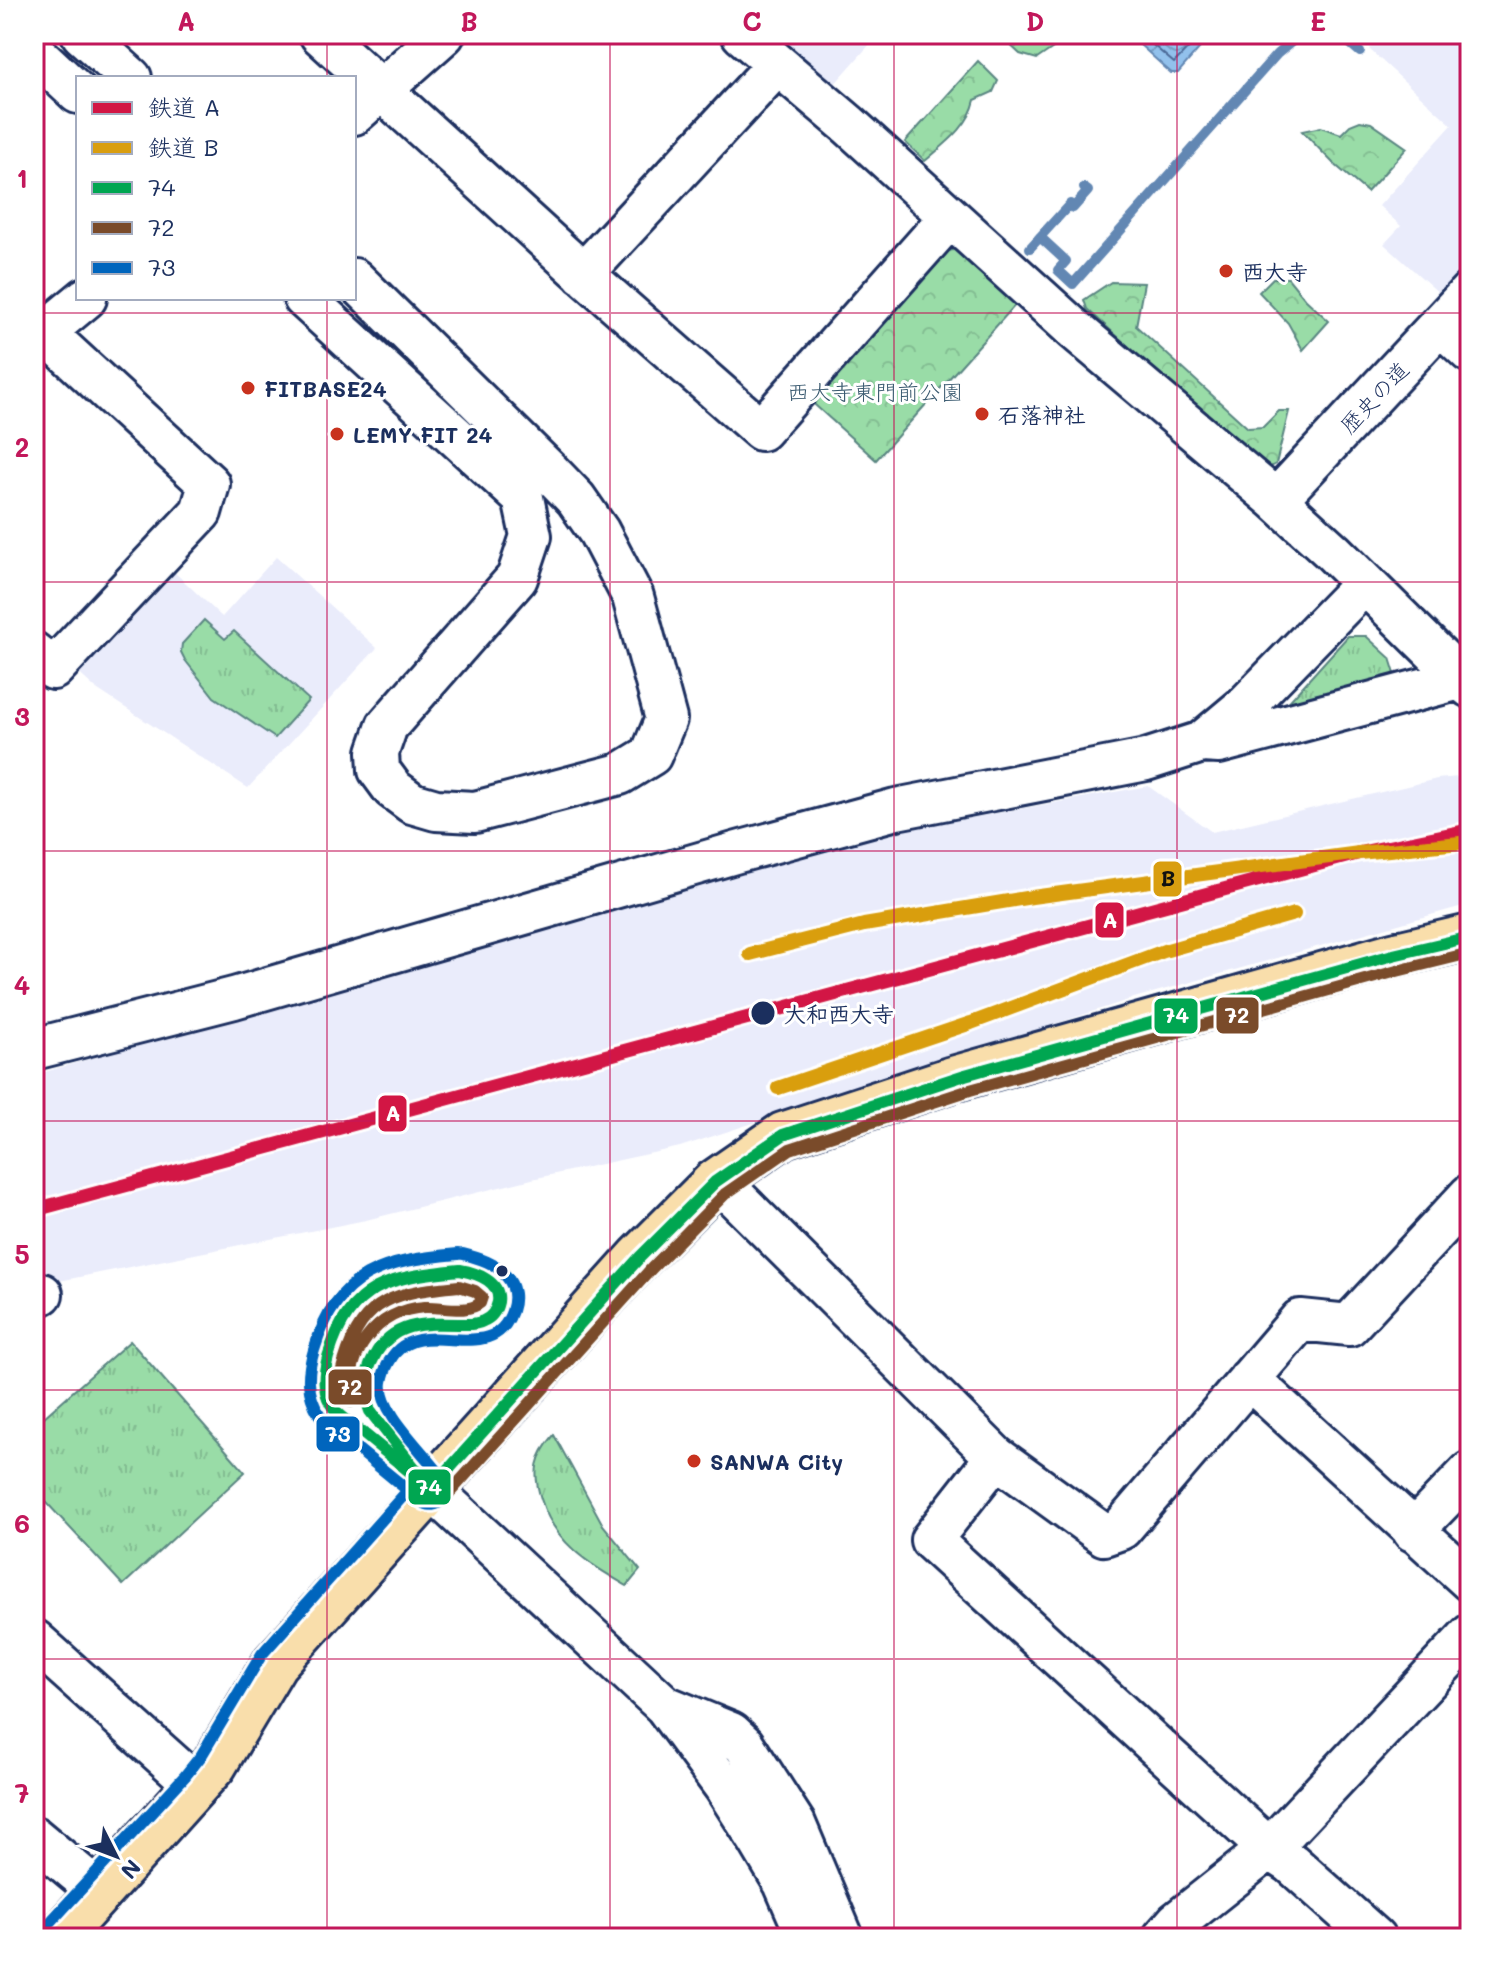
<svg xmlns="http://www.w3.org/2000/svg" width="1504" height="1972" font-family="Mali,'Klee One',sans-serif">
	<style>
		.built { fill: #eaecfb }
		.grass { fill: url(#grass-tufts); stroke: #5a8682; stroke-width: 2 }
		.forest { fill: url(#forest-crowns); stroke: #5a8682; stroke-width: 2 }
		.water { fill: url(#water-waves); stroke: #6287b3; stroke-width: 2 }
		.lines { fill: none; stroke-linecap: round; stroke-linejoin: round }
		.shore { stroke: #4b6997; stroke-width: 2 }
		.stream { stroke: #6287b3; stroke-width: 10 }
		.minor-casing { stroke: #1b2f5e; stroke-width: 46 }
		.major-casing { stroke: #1b2f5e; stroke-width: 50 }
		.minor { stroke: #fff; stroke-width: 40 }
		.major { stroke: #f9deab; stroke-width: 44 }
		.bus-1-casing { stroke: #fff; stroke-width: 18 }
		.bus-2-casing { stroke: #fff; stroke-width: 18 }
		.bus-3-casing { stroke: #fff; stroke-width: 18 }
		.bus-1 { stroke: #00a651; stroke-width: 12 }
		.bus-2 { stroke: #7a4b2a; stroke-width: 12 }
		.bus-3 { stroke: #0065bd; stroke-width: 12 }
		.rail-1-casing { stroke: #fff; stroke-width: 20 }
		.rail-2-casing { stroke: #fff; stroke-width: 20 }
		.rail-1 { stroke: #d21644; stroke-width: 14 }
		.rail-2 { stroke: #d99e10; stroke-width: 14 }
		.grid { fill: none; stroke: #c2185b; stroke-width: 2; stroke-opacity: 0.55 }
		.poi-dot { fill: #c8321e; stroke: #fff; stroke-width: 3 }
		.stop-dot { fill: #1b2f5e; stroke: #fff; stroke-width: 3 }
		.labels { text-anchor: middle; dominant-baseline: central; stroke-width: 6; stroke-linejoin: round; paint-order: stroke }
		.poi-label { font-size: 22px; font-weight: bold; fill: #1b2f5e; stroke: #fff; text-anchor: start }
		.park-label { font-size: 22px; fill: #3a5a70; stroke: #fff }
		.street-label { font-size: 22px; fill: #1b2f5e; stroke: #fff }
		.stop-label { font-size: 22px; font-weight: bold; fill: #1b2f5e; stroke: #fff; text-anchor: start }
		.line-badge { stroke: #fff; stroke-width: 3 }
		.badge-label { font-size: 22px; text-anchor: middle; font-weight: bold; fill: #fff }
		.pale-badge-label { font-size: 22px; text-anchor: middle; font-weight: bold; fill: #111 }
		.neatline { fill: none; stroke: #c2185b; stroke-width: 3 }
		.grid-label { font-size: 26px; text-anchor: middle; font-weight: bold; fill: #c2185b }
	</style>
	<defs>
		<pattern id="grass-tufts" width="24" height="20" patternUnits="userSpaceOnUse" patternTransform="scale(2)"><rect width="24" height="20" fill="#99dca7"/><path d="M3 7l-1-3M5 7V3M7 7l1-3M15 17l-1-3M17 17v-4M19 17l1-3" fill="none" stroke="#83bd92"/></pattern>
		<pattern id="forest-crowns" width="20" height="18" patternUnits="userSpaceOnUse" patternTransform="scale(2)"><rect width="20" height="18" fill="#99dca7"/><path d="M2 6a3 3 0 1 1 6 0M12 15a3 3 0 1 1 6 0" fill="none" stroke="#83bd92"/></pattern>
		<pattern id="water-waves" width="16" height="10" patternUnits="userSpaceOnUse" patternTransform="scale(2)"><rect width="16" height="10" fill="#92c1ec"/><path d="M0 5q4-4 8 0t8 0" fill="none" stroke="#769dc2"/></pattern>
	</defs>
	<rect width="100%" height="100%" fill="#fff"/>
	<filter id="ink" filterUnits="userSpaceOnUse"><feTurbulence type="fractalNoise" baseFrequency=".0125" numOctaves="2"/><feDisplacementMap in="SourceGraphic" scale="16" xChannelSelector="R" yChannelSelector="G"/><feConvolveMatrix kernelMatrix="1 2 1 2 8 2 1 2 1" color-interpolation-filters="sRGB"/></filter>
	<g filter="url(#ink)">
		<path class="built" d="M 774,34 L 879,34 L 832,87 Z
			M 1383,34 L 1470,34 L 1470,263 L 1441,295 L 1384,244 L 1401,226 L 1379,206 L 1452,125 L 1369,49 Z
			M 276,557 L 377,648 L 248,788 L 95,688 L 72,667 L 169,567 L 222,617 Z
			M 1470,776 L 1470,904 L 1134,998 L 680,1147 L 532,1179 L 366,1220 L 34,1286 L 34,1075 L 614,907 L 913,828 L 1148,786 L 1212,832 L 1437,779 Z"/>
		<path class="grass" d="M 204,620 L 225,639 L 234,631 L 309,700 L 275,738 L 214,697 L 185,660 L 181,652 L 182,644 Z
			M 1348,636 L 1366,636 L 1390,658 L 1396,677 L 1285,706 Z
			M 130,1341 L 245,1472 L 123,1585 L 34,1489 L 34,1426 Z
			M 554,1435 L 603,1525 L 640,1570 L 627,1586 C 588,1563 555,1544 541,1499 C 532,1471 536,1456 554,1435 Z"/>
		<path class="forest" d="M 1015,34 L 1067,34 L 1056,46 L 1037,59 L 1020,54 L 1008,43 Z
			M 978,61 L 998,81 L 993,92 L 975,100 C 969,127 946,143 925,161 L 905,142 Z
			M 1360,121 L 1371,123 L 1407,148 L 1367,192 L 1333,163 L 1302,131 L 1321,127 L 1341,134 L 1350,125 Z
			M 958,249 L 1017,303 L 876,460 L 806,397 L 934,254 Z
			M 1273,278 L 1288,278 L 1305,299 L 1329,321 L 1303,350 L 1288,323 L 1259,292 Z
			M 1111,282 L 1144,283 L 1136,326 L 1248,428 L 1263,427 L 1279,411 L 1289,411 L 1276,464 L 1265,470 L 1087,309 L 1084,300 Z"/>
		<path class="water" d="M 1128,34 L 1212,34 L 1178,73 L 1171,73 Z"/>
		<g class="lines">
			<path class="shore" d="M 1140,34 L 1174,63 L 1202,34"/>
			<path class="stream" d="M 1339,34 L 1360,52
				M 1353,46 L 1364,34
				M 1040,237 L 1066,261 L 1058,270 L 1073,284 L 1277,54 L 1301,34
				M 1030,248 L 1070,204 L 1073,208 L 1088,191 L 1084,188"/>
			<defs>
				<path id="minor" d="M 82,34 L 131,78
					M 320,34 L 588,278 L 761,430 L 950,217
					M 742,34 L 849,125 L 1075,330 L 1276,500 L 1333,552 L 1470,687
					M 34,52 L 78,93
					M 354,114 L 444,34
					M 583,274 L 777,65
					M 304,298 L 523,498 L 531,536 L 517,578 L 387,726 L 378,752 L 379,770 L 393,789 L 412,803 L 436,810 L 475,812 L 620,774 L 651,755 L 666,719 L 633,597 L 599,532 L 576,499 L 549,471 L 354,279
					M 1441,325 L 1470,352
					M 34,341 L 86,298
					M 1276,500 L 1470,292
					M 34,653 L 53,669 L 201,512 L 209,484 L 43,331
					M 1202,742 L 1245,706 L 1364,584
					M 34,1049 L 234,998 L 738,852 L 896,809 L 1146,760 L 1202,742 L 1219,743 L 1460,679
					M 715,1182 L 730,1192 L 996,1457 L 931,1540 L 1269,1849 L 1291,1863 L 1375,1938
					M 34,1297 L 42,1294
					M 1249,1379 L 1470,1581
					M 996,1457 L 1104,1535 L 1121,1529 L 1300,1320 L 1349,1325 L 1470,1195
					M 431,1489 L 665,1706 L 724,1786 L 759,1841 L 784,1883 L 808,1938
					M 1413,1531 L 1470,1472
					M 34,1640 L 197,1786
					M 665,1706 L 731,1733 L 744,1745 L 795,1824 L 843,1938
					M 34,1837 L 100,1892
					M 1163,1938 L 1177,1922 L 1269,1849 L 1470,1635"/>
				<path id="major" d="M 58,1938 L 214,1765 L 275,1663 L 640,1257 L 715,1182 L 783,1135 L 953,1079 L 1393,955 L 1470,937"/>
			</defs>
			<use href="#minor" class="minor-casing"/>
			<use href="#major" class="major-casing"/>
			<use href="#minor" class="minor"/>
			<use href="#major" class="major"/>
			<defs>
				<path id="bus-1" d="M 460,1270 C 476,1273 501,1281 498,1302 C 496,1311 491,1318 483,1321 C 476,1325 467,1324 459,1324 C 423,1323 392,1322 374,1357 C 364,1375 363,1393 370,1411 L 431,1489 C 409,1471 386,1452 364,1434 C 355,1426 343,1419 335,1410 C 322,1394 323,1376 328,1357 C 350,1283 390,1277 460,1270 Z
					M 431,1489 L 640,1257 L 715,1182 L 783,1135 L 965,1075 L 1393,955 L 1470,937"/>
				<path id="bus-2" d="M 459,1286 L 475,1291 L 482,1297 L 480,1303 C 467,1314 442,1306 425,1307 C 376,1310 344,1354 351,1402 C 339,1389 339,1378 344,1362 C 363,1296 398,1292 459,1286 Z
					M 443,1500 L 652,1268 L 725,1194 L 790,1149 L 970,1090 L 1397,971 L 1470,953"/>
				<path id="bus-3" d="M 458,1254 C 383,1261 338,1271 314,1350 C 307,1373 306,1393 319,1414 C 327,1428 343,1437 355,1447 C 377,1465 399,1483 421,1501 C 429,1507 437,1506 444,1498 L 446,1483 C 430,1457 377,1412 382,1382 C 384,1369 392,1353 403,1346 C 436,1324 495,1363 512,1311 C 516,1299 515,1286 506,1276 C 496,1263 479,1258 463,1254
					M 46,1927 L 185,1776 L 201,1756 L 262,1654 L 419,1478"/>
			</defs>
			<use href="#bus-1" class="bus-1-casing"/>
			<use href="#bus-2" class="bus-2-casing"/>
			<use href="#bus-3" class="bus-3-casing"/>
			<use href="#bus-1" class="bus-1"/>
			<use href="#bus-2" class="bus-2"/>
			<use href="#bus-3" class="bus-3"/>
			<defs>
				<path id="rail-1" d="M 34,1210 L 1359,853 L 1470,830"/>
				<path id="rail-2" d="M 750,954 L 864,925 L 1032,897 L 1359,853 L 1470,842
					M 778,1088 L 971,1023 L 1164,951 L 1294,914"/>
			</defs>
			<use href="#rail-1" class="rail-1-casing"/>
			<use href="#rail-2" class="rail-2-casing"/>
			<use href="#rail-1" class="rail-1"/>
			<use href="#rail-2" class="rail-2"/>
		</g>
	</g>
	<path class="grid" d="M 327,34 L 327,78M 610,34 L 610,1938M 894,34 L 894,1938M 1177,34 L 1177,1938M 327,298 L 327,1938M 34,313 L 1470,313M 34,582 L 1470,582M 34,851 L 1470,851M 34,1121 L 1470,1121M 34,1390 L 1470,1390M 34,1659 L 1470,1659"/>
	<g class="poi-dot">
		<circle cx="1226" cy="271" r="8"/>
		<circle cx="248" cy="388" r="8"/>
		<circle cx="982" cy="414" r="8"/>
		<circle cx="337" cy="434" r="8"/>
		<circle cx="694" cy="1461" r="8"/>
	</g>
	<g class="stop-dot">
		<circle cx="763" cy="1013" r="13"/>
		<circle cx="502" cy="1271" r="7"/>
	</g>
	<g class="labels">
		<g class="poi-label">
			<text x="1242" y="271">西大寺</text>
			<text x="264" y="388">FITBASE24</text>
			<text x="998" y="414">石落神社</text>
			<text x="353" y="434">LEMY FIT 24</text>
			<text x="710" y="1461">SANWA City</text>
		</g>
		<g class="park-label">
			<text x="875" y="391">西大寺東門前公園</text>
		</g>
		<g class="street-label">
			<text transform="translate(1374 397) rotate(-47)">歴史の道</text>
		</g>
		<g class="stop-label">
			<text x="784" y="1013">大和西大寺</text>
		</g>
	</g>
	<g class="line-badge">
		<rect x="1152" y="860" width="31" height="38" rx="8" fill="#d99e10"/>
		<rect x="1094" y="901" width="31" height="38" rx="8" fill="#d21644"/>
		<rect x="1215" y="996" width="45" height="39" rx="8" fill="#7a4b2a"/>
		<rect x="1153" y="997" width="46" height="38" rx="8" fill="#00a651"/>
		<rect x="377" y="1094" width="31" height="39" rx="8" fill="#d21644"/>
		<rect x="327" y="1368" width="46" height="38" rx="8" fill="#7a4b2a"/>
		<rect x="315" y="1415" width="46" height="38" rx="8" fill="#0065bd"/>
		<rect x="407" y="1468" width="45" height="38" rx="8" fill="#00a651"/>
	</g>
	<g class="badge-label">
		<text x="1110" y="928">A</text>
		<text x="1237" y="1023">72</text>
		<text x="1176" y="1023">74</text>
		<text x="393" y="1121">A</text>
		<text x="350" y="1395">72</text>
		<text x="338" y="1442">73</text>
		<text x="429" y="1495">74</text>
	</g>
	<g class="pale-badge-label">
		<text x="1168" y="886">B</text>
	</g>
	<rect width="1504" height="1972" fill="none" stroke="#fff" stroke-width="88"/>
	<rect x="76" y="76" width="280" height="224" fill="#ffffff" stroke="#a4acbf" stroke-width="2"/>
	<rect x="92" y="102" width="40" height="12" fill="#d21644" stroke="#a4acbf" stroke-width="2"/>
	<text x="148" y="116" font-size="24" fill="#1b2f5e">鉄道 A</text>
	<rect x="92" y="142" width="40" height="12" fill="#d99e10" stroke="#a4acbf" stroke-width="2"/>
	<text x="148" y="156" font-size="24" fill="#1b2f5e">鉄道 B</text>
	<rect x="92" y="182" width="40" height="12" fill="#00a651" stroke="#a4acbf" stroke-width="2"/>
	<text x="148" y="196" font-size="24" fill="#1b2f5e">74</text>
	<rect x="92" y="222" width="40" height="12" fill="#7a4b2a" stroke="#a4acbf" stroke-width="2"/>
	<text x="148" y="236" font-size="24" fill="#1b2f5e">72</text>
	<rect x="92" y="262" width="40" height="12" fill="#0065bd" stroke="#a4acbf" stroke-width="2"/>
	<text x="148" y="276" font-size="24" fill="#1b2f5e">73</text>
	<g transform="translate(116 1856) rotate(132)" stroke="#ffffff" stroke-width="6" paint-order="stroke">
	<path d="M0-6L14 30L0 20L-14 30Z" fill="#1b2f5e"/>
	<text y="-12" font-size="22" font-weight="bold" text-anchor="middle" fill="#1b2f5e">N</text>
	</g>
	<rect x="44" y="44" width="1416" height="1884" class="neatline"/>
	<g class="grid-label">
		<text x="186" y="31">A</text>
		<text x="469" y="31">B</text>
		<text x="752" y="31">C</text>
		<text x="1035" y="31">D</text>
		<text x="1318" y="31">E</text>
		<text x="22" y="188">1</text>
		<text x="22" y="457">2</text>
		<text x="22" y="726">3</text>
		<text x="22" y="995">4</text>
		<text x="22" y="1264">5</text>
		<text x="22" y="1533">6</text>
		<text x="22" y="1803">7</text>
	</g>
</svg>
